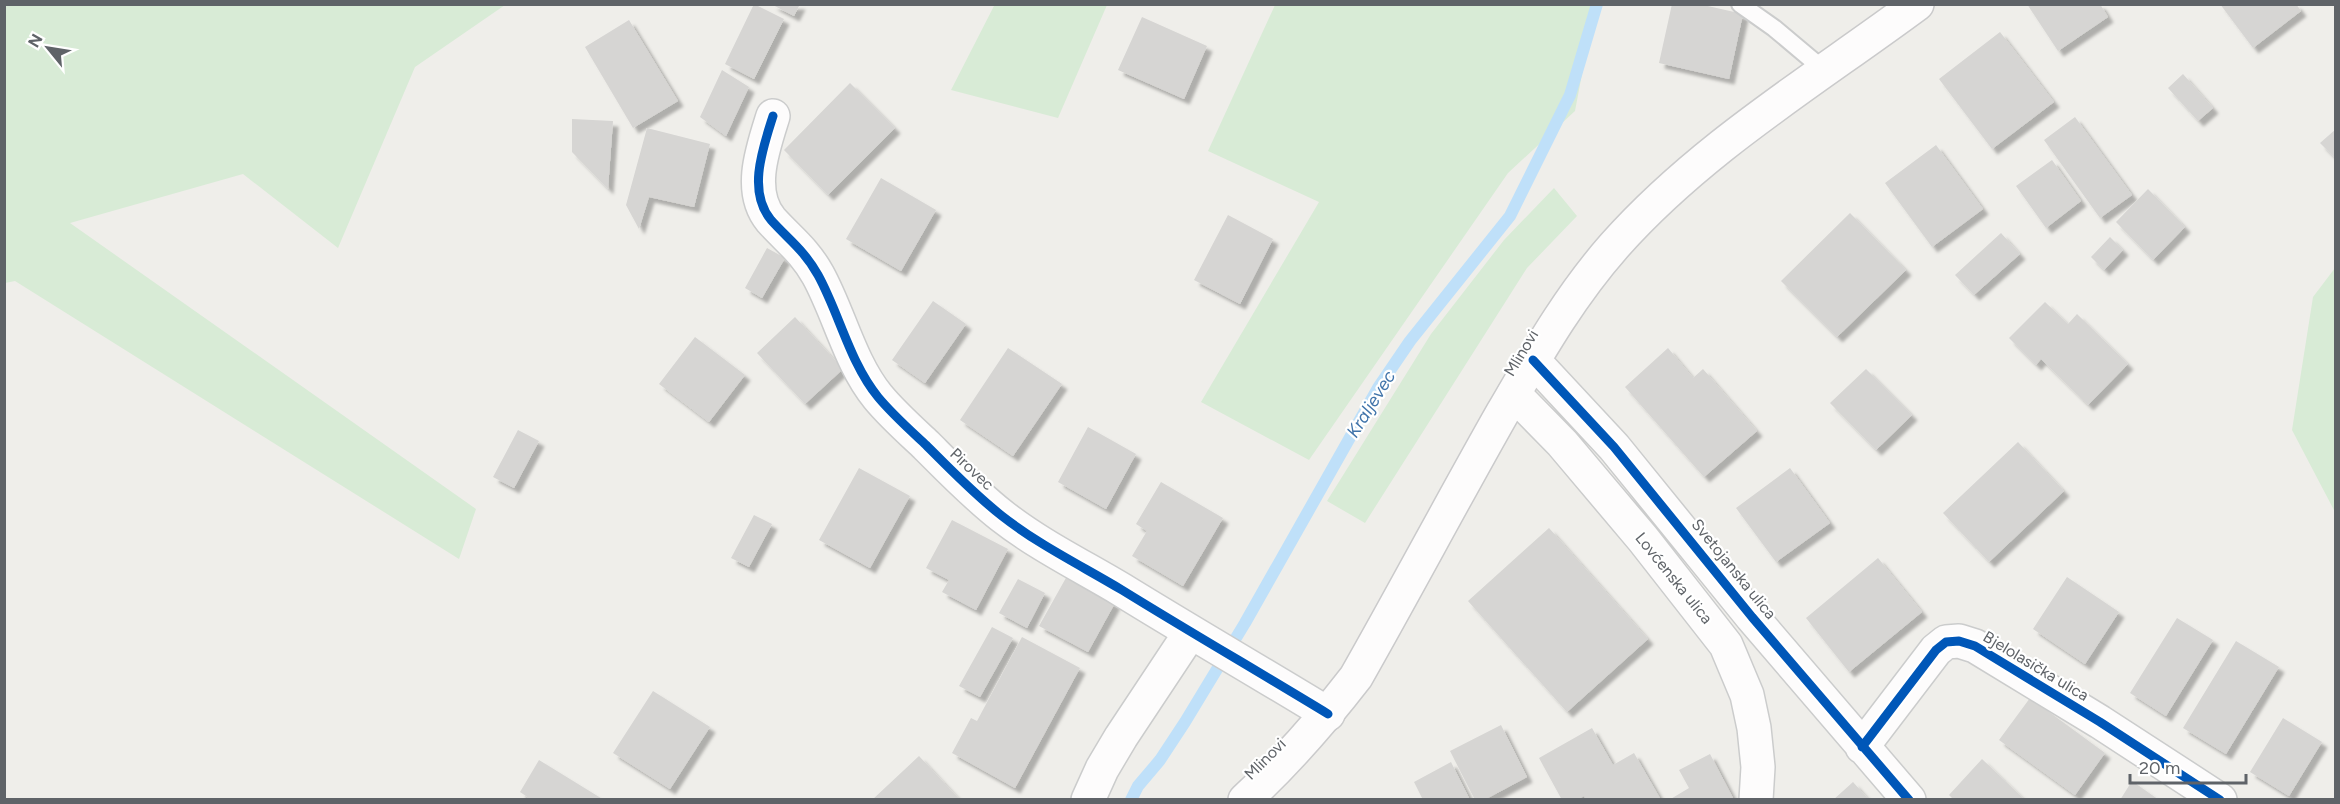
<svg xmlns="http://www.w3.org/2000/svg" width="2340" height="804" font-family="Figtree,sans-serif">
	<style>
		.green { fill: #d8ebd6 }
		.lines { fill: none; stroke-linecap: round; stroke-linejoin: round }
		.stream { stroke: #bfe0f9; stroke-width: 12 }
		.building { fill: #d6d5d3; filter: url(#shadow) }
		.lane-casing { stroke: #cbcccc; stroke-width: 20 }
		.street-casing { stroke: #cbcccc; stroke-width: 36 }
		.secondary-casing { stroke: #cacacb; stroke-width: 36 }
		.lane { stroke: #fdfcfc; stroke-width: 16 }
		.street { stroke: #fdfcfc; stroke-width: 33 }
		.secondary { stroke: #fdfcfc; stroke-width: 33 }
		.cycleway-casing { stroke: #fff; stroke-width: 13 }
		.cycleway { stroke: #0057b8; stroke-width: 9 }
		.labels { text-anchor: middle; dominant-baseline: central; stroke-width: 4.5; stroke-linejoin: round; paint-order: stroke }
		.street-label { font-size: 16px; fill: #5f6368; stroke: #fff }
		.water-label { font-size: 18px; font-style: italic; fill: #4174aa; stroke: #fff }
	</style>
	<defs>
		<filter id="shadow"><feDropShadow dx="5.5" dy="5.5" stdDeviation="1.5" flood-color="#0004"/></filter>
	</defs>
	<rect width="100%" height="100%" fill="#efeeea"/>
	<path class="green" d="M 5,4 L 505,5 L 415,67 L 338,248 L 243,174 L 70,223 L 476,509 L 459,559 L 15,281 L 5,283 Z
		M 995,4 L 1107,5 L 1058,118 L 951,90 Z
		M 1275,5 L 1595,5 L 1575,111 L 1508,173 L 1309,460 L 1201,402 L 1319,202 L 1208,151 Z
		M 1554,188 L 1577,216 L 1527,268 L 1365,523 L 1327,501 L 1431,334 L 1504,240 Z
		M 2335,268 L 2335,512 L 2292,430 L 2313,297 Z"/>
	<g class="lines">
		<path class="stream" d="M 1131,800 L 1138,786 L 1160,760 L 1185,722 L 1245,623 L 1378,388 L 1410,341 L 1510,216 L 1570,95 L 1597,4"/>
	</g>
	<path class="building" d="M 754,4 L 784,19 L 754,79 L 725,64 Z
		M 771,4 L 800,4 L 794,16 Z
		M 1672,4 L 1699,4 L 1743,14 L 1729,79 L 1659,63 Z
		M 2027,4 L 2100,4 L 2108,17 L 2058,51 Z
		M 2220,4 L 2296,4 L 2301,11 L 2253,48 Z
		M 1142,17 L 1207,46 L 1184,99 L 1118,70 Z
		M 629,20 L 678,101 L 633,128 L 585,47 Z
		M 2000,32 L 2054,102 L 1992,149 L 1939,79 Z
		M 722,70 L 749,87 L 726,136 L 700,117 Z
		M 2183,74 L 2213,108 L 2198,121 L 2168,88 Z
		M 850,83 L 895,128 L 828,195 L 784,150 Z
		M 2075,117 L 2132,195 L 2100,218 L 2044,140 Z
		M 572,119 L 613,121 L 608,189 L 572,152 Z
		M 647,128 L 710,144 L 694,207 L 649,197 L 639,229 L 626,205 Z
		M 2336,129 L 2336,159 L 2320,143 Z
		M 1936,145 L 1983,209 L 1932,247 L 1885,183 Z
		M 2052,160 L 2081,201 L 2046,228 L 2016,186 Z
		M 881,178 L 936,210 L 901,271 L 846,239 Z
		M 2148,189 L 2185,227 L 2153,260 L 2116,222 Z
		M 1850,213 L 1906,270 L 1837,337 L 1781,281 Z
		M 1228,215 L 1273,239 L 1240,304 L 1194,280 Z
		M 2001,233 L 2020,254 L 1974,295 L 1955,275 Z
		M 2110,237 L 2123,250 L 2104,270 L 2091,257 Z
		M 767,248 L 785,258 L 762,298 L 745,288 Z
		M 933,301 L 966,324 L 925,383 L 892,360 Z
		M 2045,302 L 2068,324 L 2077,314 L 2128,364 L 2088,405 L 2041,359 L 2036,365 L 2009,338 Z
		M 795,317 L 843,369 L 805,404 L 757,353 Z
		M 695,337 L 745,375 L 709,422 L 659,384 Z
		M 1008,348 L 1062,384 L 1013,456 L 960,420 Z
		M 1668,348 L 1693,378 L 1703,369 L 1757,431 L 1704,477 L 1625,387 Z
		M 1866,369 L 1912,415 L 1876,450 L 1830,403 Z
		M 1088,427 L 1136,454 L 1106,509 L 1058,482 Z
		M 518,430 L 539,441 L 514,488 L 493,477 Z
		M 2018,442 L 2064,491 L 1989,562 L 1943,513 Z
		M 859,468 L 910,496 L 870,568 L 819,540 Z
		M 1790,468 L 1830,523 L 1776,562 L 1736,508 Z
		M 1161,482 L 1223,518 L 1183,586 L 1132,556 L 1147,531 L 1136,524 Z
		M 754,515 L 772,524 L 749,567 L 731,558 Z
		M 952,520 L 1008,549 L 976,610 L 942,592 L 949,580 L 926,568 Z
		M 1549,528 L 1648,639 L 1567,712 L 1468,601 Z
		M 1878,558 L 1922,612 L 1849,672 L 1806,618 Z
		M 1067,576 L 1115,603 L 1088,652 L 1039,626 Z
		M 2067,577 L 2119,612 L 2085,664 L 2033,629 Z
		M 1018,579 L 1045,593 L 1027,628 L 999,613 Z
		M 2177,618 L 2213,640 L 2166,716 L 2130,693 Z
		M 992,627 L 1013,638 L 980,697 L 959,686 Z
		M 1022,637 L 1080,668 L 1015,788 L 952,753 L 971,718 L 977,721 Z
		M 2236,641 L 2279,667 L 2226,754 L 2183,728 Z
		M 653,691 L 710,727 L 670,789 L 613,753 Z
		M 2030,698 L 2105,753 L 2075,795 L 1999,740 Z
		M 2283,718 L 2322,742 L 2289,796 L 2250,772 Z
		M 1501,725 L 1527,777 L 1484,800 L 1475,800 L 1450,751 Z
		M 1592,728 L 1613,765 L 1634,753 L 1661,800 L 1586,800 L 1584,796 L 1577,800 L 1562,800 L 1539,758 Z
		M 1710,754 L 1733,798 L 1729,800 L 1669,800 L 1689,788 L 1679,770 Z
		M 919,756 L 960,800 L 872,800 Z
		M 1982,759 L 2025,800 L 1954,800 L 1949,795 Z
		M 539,760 L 604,800 L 532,800 L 520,792 Z
		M 1451,762 L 1470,800 L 1423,800 L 1414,782 Z
		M 2132,781 L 2159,800 L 2120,800 Z
		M 1853,782 L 1869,800 L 1833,800 Z"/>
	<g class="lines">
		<defs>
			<path id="lane" d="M 1740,4 L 1774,28 L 1824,70"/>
			<path id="street" d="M 773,116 C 763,148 747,191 771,220 C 789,240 804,250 818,275 C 839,313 850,363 878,397 C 892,414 910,430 926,445 C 950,469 975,495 1002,516 C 1039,545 1082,566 1122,590 C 1190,632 1259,672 1328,714
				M 1533,360 L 1614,447 L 1752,617 L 1909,800
				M 1514,394 L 1562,443 L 1643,539 L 1726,645 L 1747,695 L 1754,728 L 1758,767 L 1756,800
				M 1862,747 L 1936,650 L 1946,642 L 1959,641 L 1975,646 L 2100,722 L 2220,800
				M 1088,800 L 1102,769 L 1121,737 L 1190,633"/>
			<path id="secondary" d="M 1245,800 C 1286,762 1322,721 1356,677 C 1406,589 1453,500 1503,412 C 1537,354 1569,297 1614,246 C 1700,149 1813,81 1917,4"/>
		</defs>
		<use href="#lane" class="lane-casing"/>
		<use href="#street" class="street-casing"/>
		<use href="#secondary" class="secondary-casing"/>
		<use href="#lane" class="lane"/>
		<use href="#street" class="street"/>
		<use href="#secondary" class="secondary"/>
		<defs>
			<path id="cycleway" d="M 773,116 C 763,148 747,191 771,220 C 789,240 804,250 818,275 C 839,313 850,363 878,397 C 892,414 910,430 926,445 C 950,469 975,495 1002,516 C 1039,545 1082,566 1122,590 C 1190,632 1259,672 1328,714
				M 1533,360 L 1614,447 L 1752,617 L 1909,800
				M 1862,747 L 1936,650 L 1946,642 L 1959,641 L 1975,646 L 2100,722 L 2220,800"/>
		</defs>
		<use href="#cycleway" class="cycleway-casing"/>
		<use href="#cycleway" class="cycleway"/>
	</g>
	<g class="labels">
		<g class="street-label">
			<text transform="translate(1521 353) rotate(-59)">Mlinovi</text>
			<text transform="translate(972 469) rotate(43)">Pirovec</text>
			<text transform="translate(1734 569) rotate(51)">Svetojanska ulica</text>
			<text transform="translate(1674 578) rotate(51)">Lovćenska ulica</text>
			<text transform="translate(2036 666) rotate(31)">Bjelolasička ulica</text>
			<text transform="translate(1265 759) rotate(-45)">Mlinovi</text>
		</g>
		<g class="water-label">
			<text transform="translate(1371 404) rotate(-58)">Kraljevec</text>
		</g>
	</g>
	<rect width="2340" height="804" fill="none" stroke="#5f6368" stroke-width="12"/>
	<g transform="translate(48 48) rotate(300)" stroke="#ffffff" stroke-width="4.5" paint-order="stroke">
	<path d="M0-4.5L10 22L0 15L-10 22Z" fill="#5f6368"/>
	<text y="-9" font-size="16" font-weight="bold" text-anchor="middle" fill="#5f6368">N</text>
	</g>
	<path d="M2130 774v9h116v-9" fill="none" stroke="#5f6368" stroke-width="3"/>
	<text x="2139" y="774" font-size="18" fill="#5f6368" stroke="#ffffff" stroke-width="4.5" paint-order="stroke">20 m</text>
</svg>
